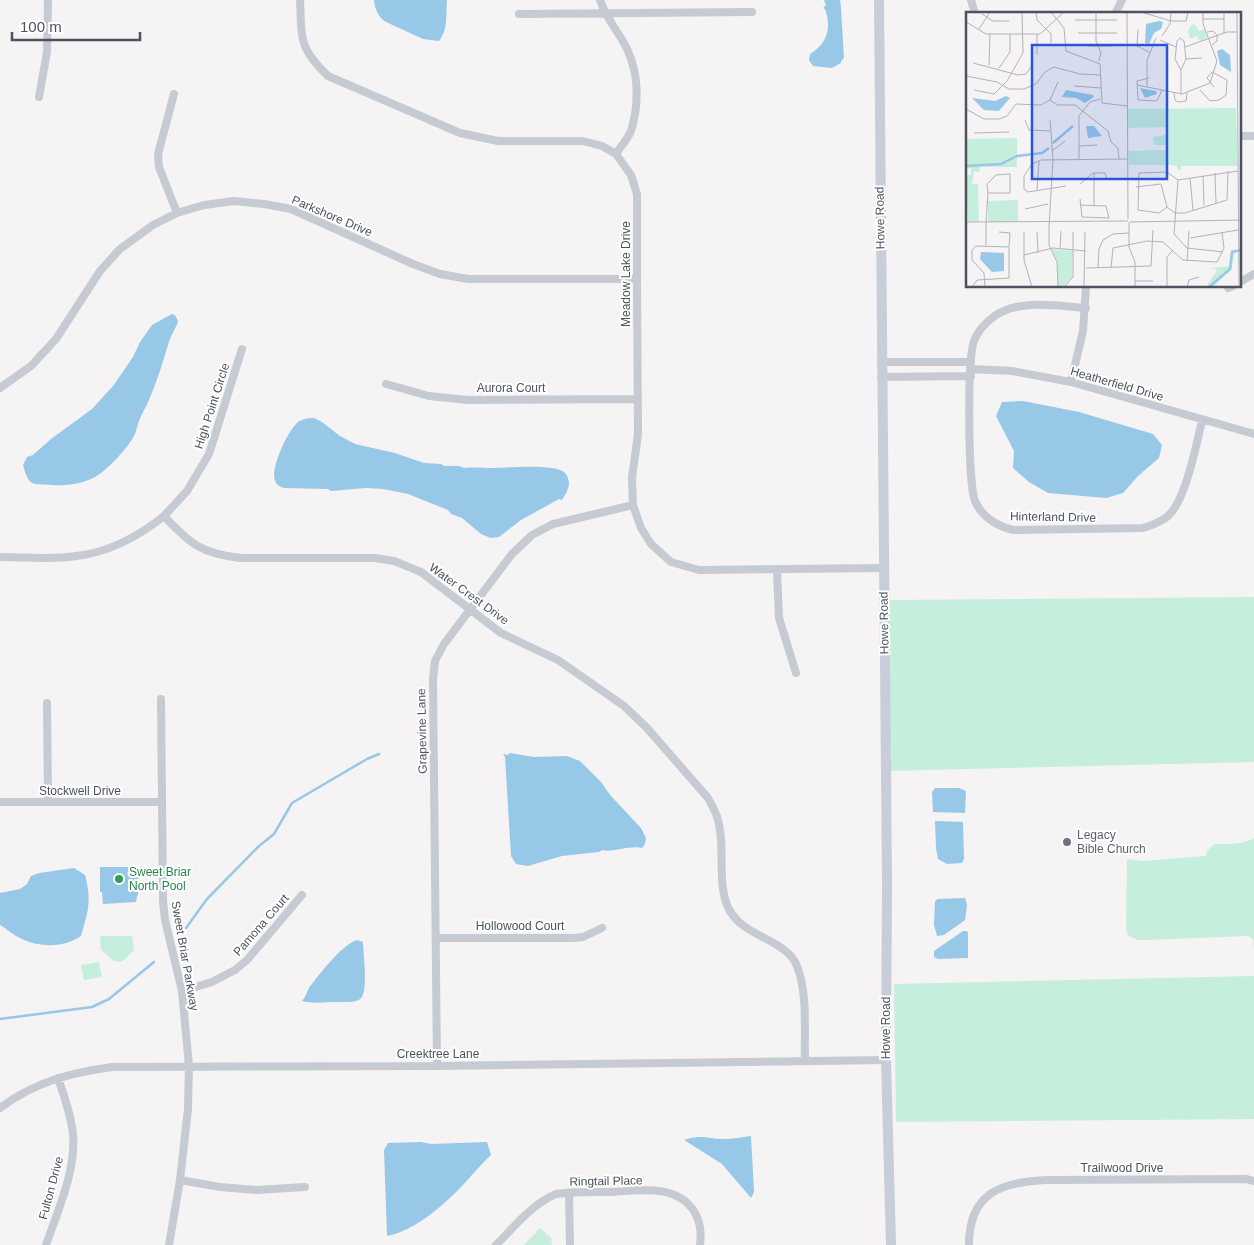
<svg xmlns="http://www.w3.org/2000/svg" width="1254" height="1245" font-family="Arial,sans-serif">
	<style>
		.green { fill: #c6eedd }
		.water { fill: #97c8e7 }
		.lines { fill: none; stroke-linecap: round; stroke-linejoin: round }
		.stream { stroke: #97c8e7; stroke-width: 2.5 }
		.street { stroke: #c5cad3; stroke-width: 8 }
		.secondary { stroke: #c7cdd9; stroke-width: 10 }
		.worship-dot { fill: #6b7280; stroke: #fff; stroke-width: 2 }
		.leisure-dot { fill: #2e9e5b; stroke: #fff; stroke-width: 2 }
		.labels { text-anchor: middle; dominant-baseline: central; stroke-width: 4; stroke-linejoin: round; paint-order: stroke }
		.street-label { font-size: 12px; fill: #4c525f; stroke: #fff }
		.worship-label { font-size: 12px; fill: #5b616d; stroke: #fff; text-anchor: start }
		.leisure-label { font-size: 12px; fill: #27864d; stroke: #fff; text-anchor: start }
		.inset-river { fill: none; stroke: #97c8e7; stroke-width: 2.5 }
		.inset-road { fill: none; stroke: #b1b3b8; stroke-width: 1 }
		.view { fill: #2956d9; fill-opacity: 0.15; stroke: #2956d9; stroke-width: 2.5 }
		.inset-edge { fill: none; stroke: #4c525f; stroke-width: 2.5 }
	</style>
	<rect width="100%" height="100%" fill="#f5f3f3"/>
	<path class="green" d="M 1254,597 L 1254,762 L 889,771 L 890,600 Z
		M 1254,838 L 1254,949 L 1253,940 L 1249,936 L 1145,940 L 1138,940 L 1128,936 L 1126,929 L 1127,859 L 1144,861 L 1206,856 L 1207,851 L 1214,844 C 1228,844 1242,845 1254,838 Z
		M 100,936 L 132,936 L 134,951 L 121,962 L 114,961 L 101,950 Z
		M 99,962 L 102,977 L 84,980 L 81,965 Z
		M 1254,976 L 1254,1119 L 896,1122 L 894,984 Z
		M 540,1228 L 551,1238 L 552,1245 L 524,1245 Z"/>
	<path class="water" d="M 374,0 L 447,0 C 446,14 448,30 439,41 L 423,39 L 386,22 C 378,17 375,9 374,0 Z
		M 824,0 L 840,0 L 841,8 L 844,58 L 841,61 L 841,63 L 832,68 L 813,66 L 809,60 L 810,54 C 827,44 832,28 825,9 L 823,8 L 826,5 Z
		M 172,314 L 175,315 L 178,321 C 176,329 170,336 168,345 C 160,371 154,392 141,416 C 138,422 137,428 135,434 C 129,447 106,472 93,478 C 81,484 66,486 52,485 C 30,484 29,486 23,465 L 27,457 L 33,455 L 51,439 L 92,409 L 113,386 L 133,357 L 140,342 L 152,325 Z
		M 1023,401 L 1079,412 L 1153,434 L 1162,445 L 1159,458 L 1138,476 L 1123,493 L 1106,498 L 1048,493 L 1029,482 L 1013,468 L 1014,451 L 996,416 L 1002,402 Z
		M 314,418 L 322,422 L 340,436 L 355,444 L 395,453 L 424,463 L 441,464 L 444,466 L 459,466 L 464,468 C 472,467 483,468 492,468 C 505,468 557,463 565,473 C 573,483 567,492 562,500 L 559,499 L 521,520 L 499,537 L 491,538 L 481,534 L 462,518 L 451,514 L 448,510 L 408,494 L 383,489 L 366,488 L 331,491 L 328,489 L 284,488 C 280,487 277,485 275,481 C 270,469 287,433 296,424 C 300,419 308,418 314,418 Z
		M 510,753 L 534,757 L 567,756 L 580,761 L 601,782 L 611,796 L 641,828 L 646,838 L 645,844 L 642,848 C 628,845 613,853 602,850 L 599,852 L 562,856 L 528,866 L 516,864 L 511,856 L 505,757 L 503,754 L 508,755 Z
		M 935,788 L 959,788 L 966,791 L 965,813 L 933,812 L 932,792 Z
		M 935,821 L 963,822 L 964,859 L 962,863 L 947,864 L 938,859 L 936,848 Z
		M 100,867 L 138,867 L 138,895 L 137,896 L 136,902 L 103,904 L 102,892 L 100,892 Z
		M 74,868 L 85,875 C 92,901 88,911 81,936 C 63,948 40,948 20,938 C 13,935 7,929 0,925 L 0,893 L 20,889 L 27,884 L 31,876 L 39,873 Z
		M 965,898 L 967,905 L 965,920 L 944,935 L 937,936 L 934,925 L 935,901 L 938,899 Z
		M 963,931 L 967,931 L 968,933 L 968,958 L 938,959 L 934,957 L 934,951 Z
		M 357,940 L 363,942 C 363,953 369,993 360,999 C 355,1003 344,1002 337,1002 C 325,1002 314,1004 302,1001 C 307,996 307,989 312,984 C 321,972 343,944 357,940 Z
		M 751,1136 L 754,1192 L 751,1198 L 722,1164 L 684,1140 C 701,1134 707,1139 723,1139 C 733,1139 742,1137 751,1136 Z
		M 421,1142 L 431,1144 L 487,1142 L 491,1155 C 481,1164 473,1174 464,1184 C 445,1204 415,1231 387,1236 L 384,1150 L 388,1143 Z"/>
	<g class="lines">
		<path class="stream" d="M 186,928 L 207,899 L 259,846 L 274,834 L 292,803 L 367,759 L 379,754
			M 0,1019 L 92,1007 L 109,999 L 154,962"/>
		<path class="street" d="M 300,0 C 302,39 298,47 328,76 L 460,133 L 498,141 L 583,141 L 602,146 L 616,154 L 631,175 L 637,194 L 637,279 L 638,434 L 632,478 L 633,505 L 641,528 L 651,544 L 671,562 L 699,570 L 884,568
			M 600,0 C 606,19 620,33 628,51 C 639,76 639,105 631,131 C 628,139 620,147 616,154
			M 971,0 L 975,14
			M 519,14 L 752,12
			M 1115,14 L 1122,0
			M 174,94 L 158,154 L 159,167 L 177,213
			M 39,97 L 47,52 L 48,0
			M 1240,136 L 1254,136
			M 1240,282 L 1254,274
			M 1228,288 L 1233,286
			M 1086,308 C 1057,306 1021,299 996,315 C 986,322 978,330 974,341 C 967,360 968,484 975,501 C 982,517 997,526 1013,530 L 1143,528 C 1152,525 1160,523 1168,516 C 1186,500 1196,445 1202,421
			M 881,362 L 971,362
			M 971,369 L 1012,371 L 1071,382 L 1254,434
			M 881,377 L 971,376
			M 1071,382 L 1083,331 L 1086,286
			M 386,384 L 429,396 L 468,400 L 638,399
			M 0,388 L 31,366 L 56,339 L 100,271 L 120,249 L 153,225 L 177,213 L 204,205 L 234,201 L 264,204 L 291,209 L 413,264 L 440,274 L 468,279 L 637,279
			M 164,516 L 187,491 L 209,454 L 242,349
			M 0,557 C 25,557 52,560 77,556 C 110,552 139,536 164,516 C 190,544 202,554 241,558 L 375,558 L 394,561 L 421,572 L 501,633 L 558,660 L 624,706 L 647,728 L 708,798 C 714,808 719,819 720,830 C 724,855 718,881 727,905 C 740,938 785,937 797,966 C 808,994 804,1032 805,1061
			M 777,571 L 779,618 L 796,673
			M 161,699 L 163,901 L 165,920 L 182,991 L 189,1066 L 188,1109 L 180,1180 L 169,1245
			M 47,703 L 48,802
			M 0,802 L 161,802
			M 436,938 L 573,938 L 583,937 L 602,928
			M 182,991 L 212,982 L 235,970 L 247,960 L 302,895
			M 437,1066 L 433,680 L 435,661 L 444,644 L 512,554 L 532,535 L 553,524 L 633,505
			M 0,1108 C 35,1082 69,1073 112,1067 L 437,1066 L 886,1060
			M 180,1180 L 220,1187 L 257,1190 L 305,1187
			M 569,1193 L 570,1245
			M 46,1245 C 58,1210 76,1171 73,1134 C 71,1114 64,1096 58,1078
			M 496,1245 C 514,1227 532,1204 556,1194 C 574,1191 594,1192 613,1192 C 628,1191 645,1189 659,1191 C 689,1195 704,1216 700,1245
			M 969,1245 C 969,1192 1002,1182 1047,1180 L 1246,1179 L 1254,1181"/>
		<path class="secondary" d="M 879,0 L 887,882 L 886,1060 L 891,1245"/>
	</g>
	<circle class="worship-dot" cx="1067" cy="842" r="5"/>
	<circle class="leisure-dot" cx="119" cy="879" r="5"/>
	<g class="labels">
		<g class="street-label">
			<text transform="translate(332 216) rotate(23)">Parkshore Drive</text>
			<text transform="translate(880 218) rotate(-91)">Howe Road</text>
			<text transform="translate(626 274) rotate(-90)">Meadow Lake Drive</text>
			<text transform="translate(1117 384) rotate(16)">Heatherfield Drive</text>
			<text x="511" y="388">Aurora Court</text>
			<text transform="translate(212 406) rotate(-72)">High Point Circle</text>
			<text transform="translate(1053 517) rotate(1)">Hinterland Drive</text>
			<text transform="translate(469 594) rotate(36)">Water Crest Drive</text>
			<text transform="translate(884 623) rotate(-91)">Howe Road</text>
			<text transform="translate(422 731) rotate(-91)">Grapevine Lane</text>
			<text x="80" y="791">Stockwell Drive</text>
			<text transform="translate(261 925) rotate(-49)">Pamona Court</text>
			<text x="520" y="926">Hollowood Court</text>
			<text transform="translate(185 956) rotate(80)">Sweet Briar Parkway</text>
			<text transform="translate(886 1028) rotate(-90)">Howe Road</text>
			<text x="438" y="1054">Creektree Lane</text>
			<text x="1122" y="1168">Trailwood Drive</text>
			<text transform="translate(606 1181) rotate(-1)">Ringtail Place</text>
			<text transform="translate(51 1188) rotate(-75)">Fulton Drive</text>
		</g>
		<g class="worship-label">
			<text x="1077" y="835">Legacy<tspan x="1077" dy="14">Bible Church</tspan></text>
		</g>
		<g class="leisure-label">
			<text x="129" y="872">Sweet Briar<tspan x="129" dy="14">North Pool</tspan></text>
		</g>
	</g>
	<g transform="translate(966 12)">
		<rect width="275" height="275" fill="#f5f3f3"/>
		<path d="M 228,11 L 233,19 L 238,17 L 241,26 L 234,29 L 231,24 L 224,27 L 222,18 ZM 270,96 L 272,154 L 215,154 L 215,158 L 212,158 L 211,154 L 204,153 L 163,153 L 162,139 L 201,138 L 201,133 L 188,133 L 187,125 L 202,122 L 202,115 L 162,116 L 162,97 ZM 51,126 L 51,155 L 14,155 L 13,161 L 8,159 L 6,172 L 12,172 L 13,210 L 2,210 L 0,163 L 5,163 L 5,157 L 0,155 L 0,127 ZM 52,188 L 52,210 L 22,210 L 22,189 ZM 86,237 L 106,239 L 106,265 L 97,274 L 92,274 L 92,251 ZM 266,237 L 272,240 L 268,242 L 266,256 L 247,275 L 240,275 L 251,258 L 244,256 L 264,254 Z" fill="#c6eedd"/>
		<path d="M 193,9 L 197,10 L 195,17 L 188,21 L 183,32 L 179,31 L 180,12 ZM 256,37 L 264,43 L 265,60 L 254,53 L 251,39 ZM 174,76 L 190,79 L 191,82 L 179,86 ZM 100,78 L 127,83 L 128,85 L 119,91 L 110,86 L 96,85 ZM 40,84 L 44,86 L 33,99 L 18,98 L 6,86 L 29,89 ZM 120,114 L 128,114 L 136,124 L 122,126 ZM 15,240 L 38,241 L 38,259 L 26,260 L 14,247 Z" fill="#97c8e7"/>
		<path class="inset-river" d="M 87,131 L 107,114M 0,154 L 35,152 L 51,144 L 76,141 L 83,136M 243,275 L 264,257 L 266,240 L 275,238"/>
		<path class="inset-road" d="M 70,0 L 71,8 L 85,22 L 85,31M 85,0 L 98,16 L 100,39 L 134,52 L 136,91 L 161,94M 130,0 L 130,29 L 135,41 L 133,49M 161,0 L 162,207M 175,0 L 205,9 L 220,9 L 222,0M 258,0 L 258,21M 271,0 L 273,275M 16,2 L 27,9 L 43,9M 237,7 L 258,7M 109,8 L 151,8M 0,10 L 20,22 L 74,22 L 98,0M 13,17 L 24,0M 172,17 L 171,34 L 183,40M 241,20 L 247,19 L 251,23 L 251,29 L 246,33M 112,21 L 151,21M 196,24 L 204,12 L 205,0M 214,26 L 218,29 L 220,47 L 215,58 L 209,47 L 211,29 ZM 194,28 L 210,35M 122,34 L 147,34M 219,35 L 261,20 L 271,20M 71,43 L 71,22M 220,47 L 236,46M 7,51 L 52,63 L 60,62 L 65,55M 23,53 L 24,22M 33,56 L 44,40 L 44,22M 215,58 L 215,82M 0,64 L 31,70 L 43,77 L 58,77 L 70,72 L 79,60 L 88,55 L 114,62 L 135,63M 183,66 L 171,69 L 172,88 L 191,89 L 196,78M 171,73 L 216,82 L 244,71 L 251,49 L 237,12 L 237,0M 108,74 L 135,76M 181,74 L 181,48 L 190,26M 8,78 L 28,82 L 41,69 L 57,41 L 56,0M 234,78 L 244,89 L 253,88 L 260,83 L 261,68 L 246,60 L 241,66 L 248,75M 208,81 L 209,88 L 212,90 L 220,89 L 221,81M 84,88 L 92,70M 0,97 L 18,107 L 33,107 L 41,104 L 50,92 L 75,93 L 84,88 L 91,93 L 109,93 L 142,119 L 145,130 L 152,136 L 153,147M 59,108 L 63,118 L 84,119M 8,121 L 43,120M 113,134 L 131,133M 86,139 L 99,129M 113,147 L 113,104 L 124,90 L 134,87M 128,161 L 128,193M 249,161 L 250,191M 44,162 L 44,181 L 22,181 L 21,172 L 30,163 ZM 237,164 L 238,193M 224,166 L 227,198M 212,168 L 208,222 L 221,236 L 257,240M 114,172 L 127,161 L 139,161 L 141,167M 100,174 L 62,180 L 58,177 L 58,164 L 66,152 L 75,148 L 162,147M 170,175 L 195,172 L 201,195 L 209,201 L 219,201 L 261,188 L 262,159M 71,178 L 73,149M 114,187 L 116,205 L 143,206M 114,193 L 140,194 L 143,206M 201,195 L 193,201 L 172,198 L 173,161 L 201,160 L 212,168 L 272,159M 59,197 L 82,192M 0,210 L 162,209M 163,210 L 163,235 L 169,250 L 169,275M 164,210 L 275,208M 20,211 L 22,181M 83,215 L 87,147 L 84,108M 83,215 L 83,233 L 91,250 L 92,275M 33,220 L 44,221 L 43,234M 58,220 L 58,248 L 66,275M 71,220 L 72,241M 224,226 L 272,218M 20,233 L 20,211M 94,237 L 95,219M 58,243 L 87,236 L 120,239M 221,249 L 223,219M 120,256 L 185,254 L 187,218M 132,256 L 133,237 L 137,228 L 147,222 L 163,221M 145,256 L 147,236 L 181,229 L 197,230 L 217,248 L 251,250 L 258,236 L 256,220M 169,269 L 187,269M 6,275 L 11,268 L 43,266M 19,275 L 18,261 L 6,248 L 6,238 L 10,234 L 43,235 L 43,266M 98,275 L 107,265 L 107,220M 118,275 L 119,220M 201,275 L 201,245 L 206,239M 221,275 L 223,268 L 233,265"/>
		<path class="view" d="M 66,33 L 201,33 L 201,167 L 66,167 Z"/>
		<rect width="275" height="275" class="inset-edge"/>
	</g>
	<path d="M12 32v8h128v-8" fill="none" stroke="#4c525f" stroke-width="2.5"/>
	<text x="20" y="32" font-size="15" fill="#4c525f" stroke="#ffffff" stroke-width="4" paint-order="stroke">100 m</text>
</svg>
